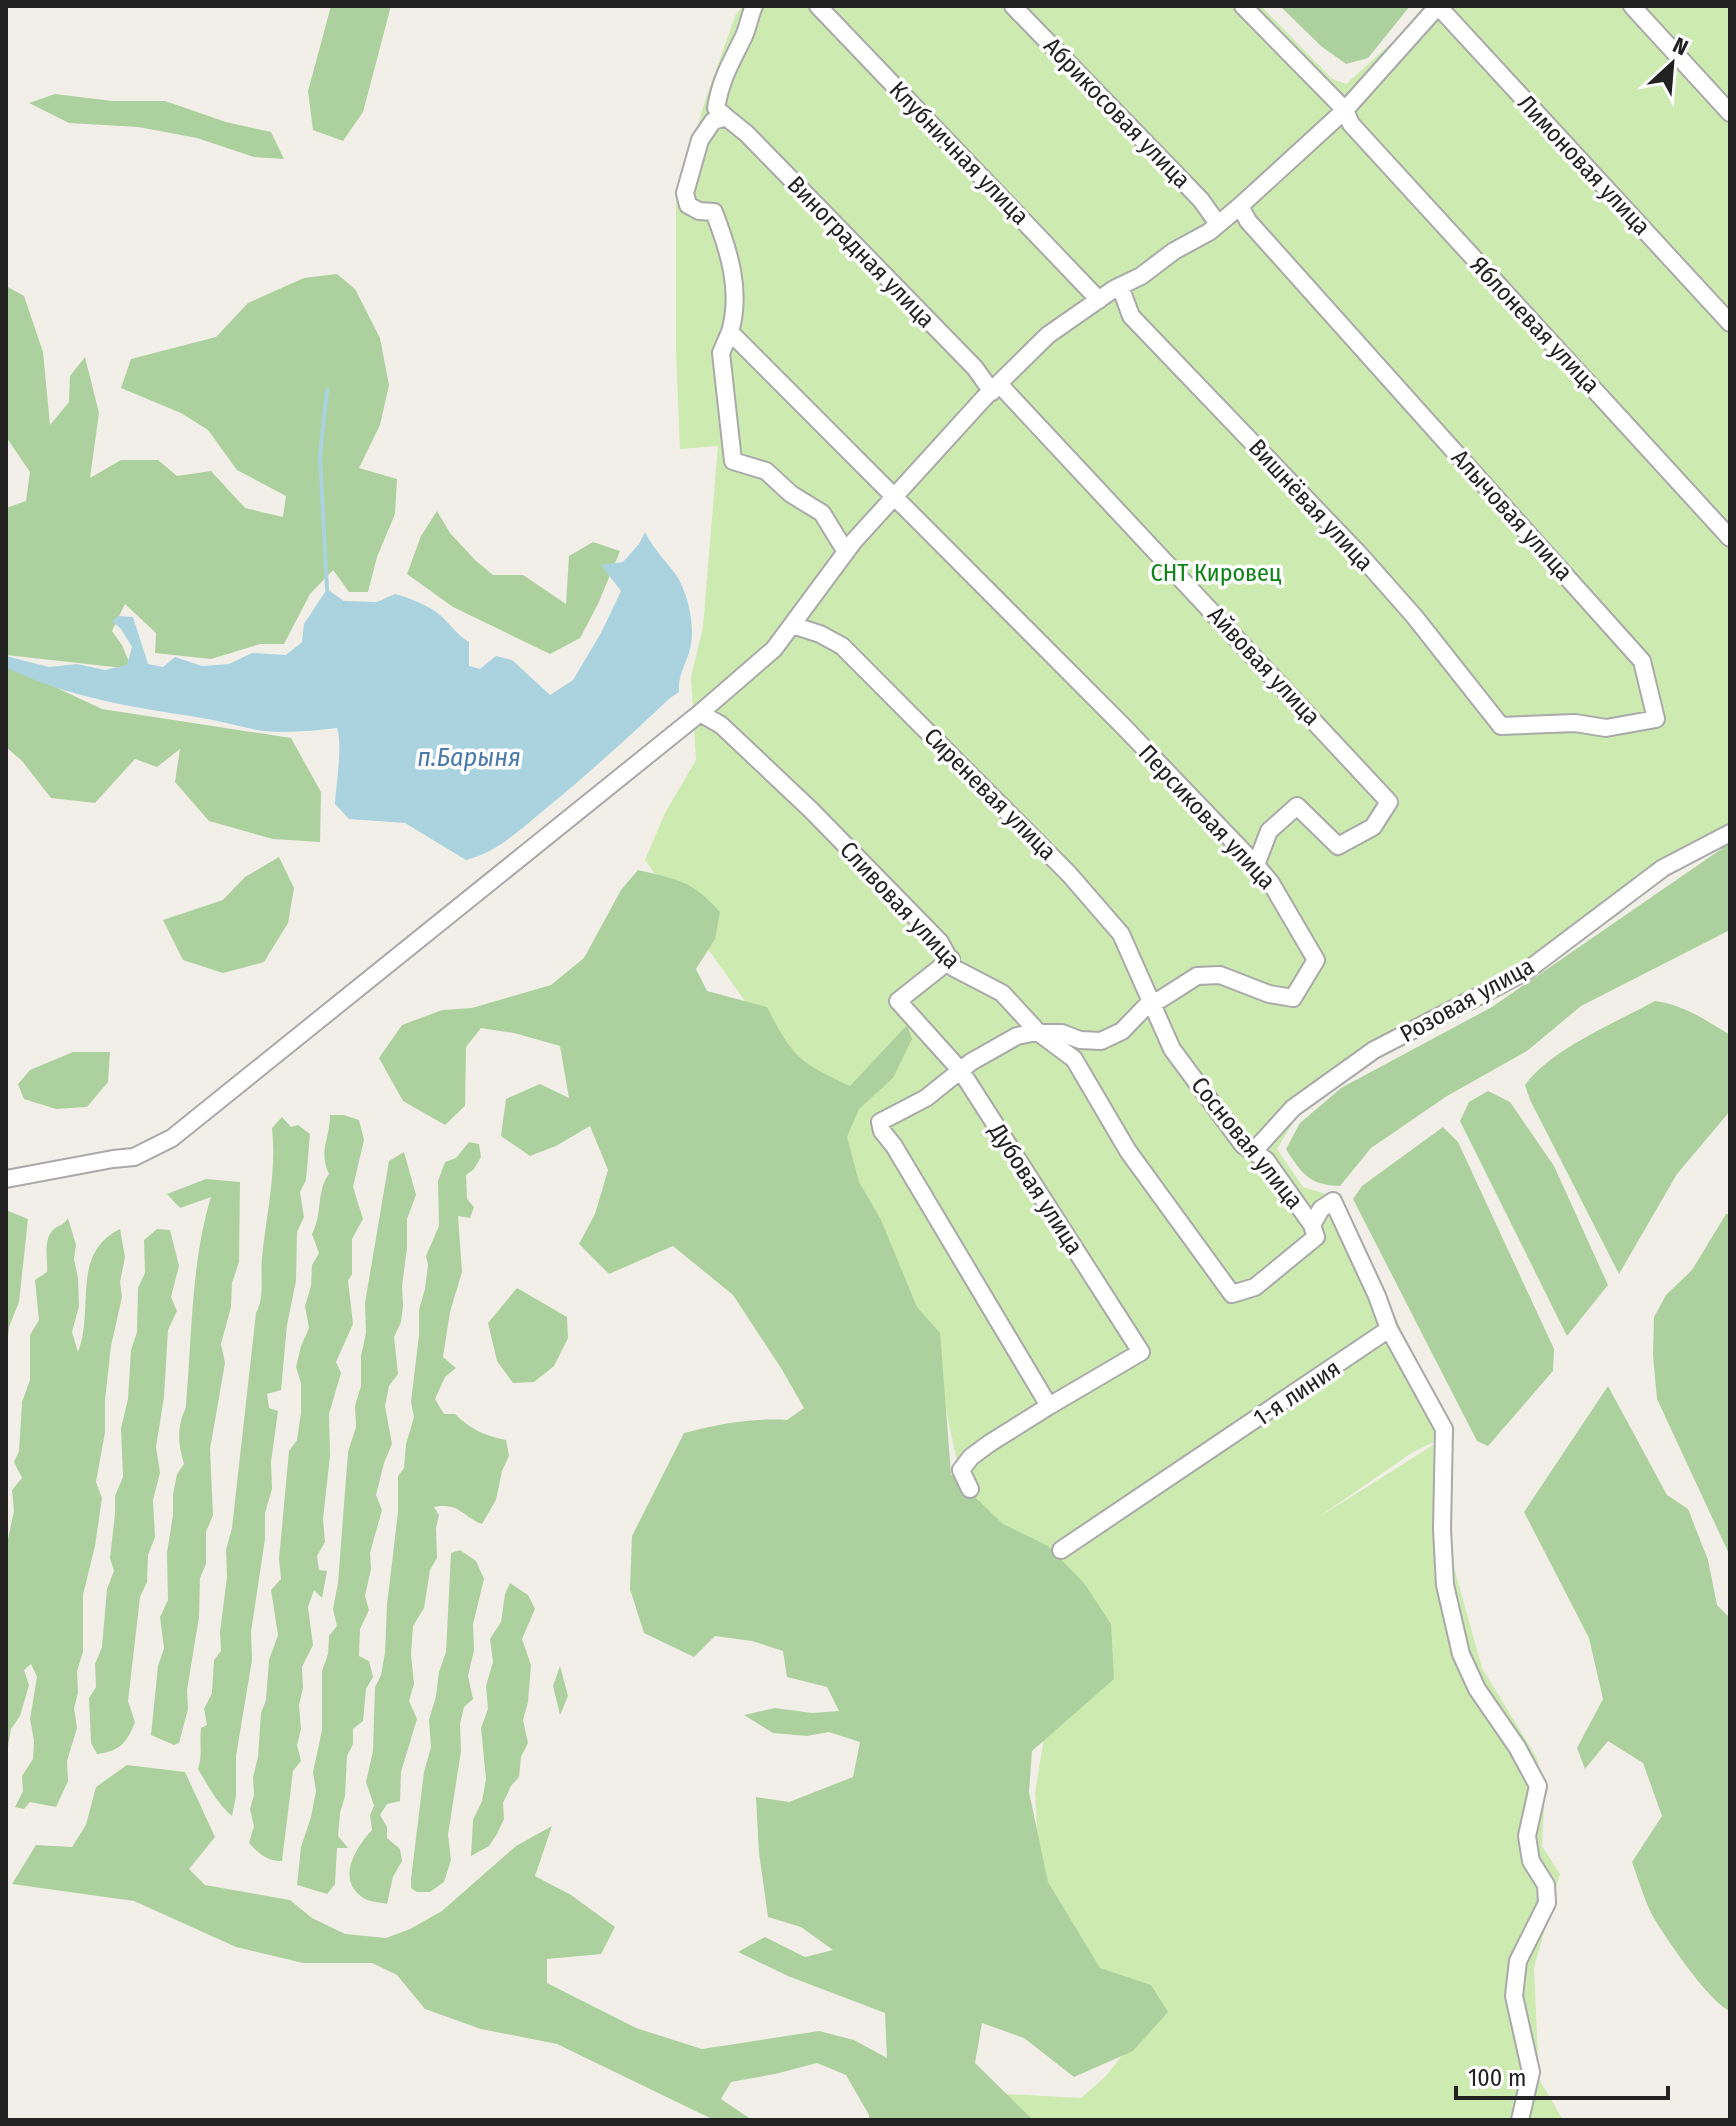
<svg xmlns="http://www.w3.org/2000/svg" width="1736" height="2126" font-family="'Fira Sans Condensed',sans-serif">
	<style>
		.grass { fill: #cdebb0; fill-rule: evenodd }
		.forest { fill: #add19e }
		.water { fill: #aad3df }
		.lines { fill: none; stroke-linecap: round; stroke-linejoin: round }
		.stream { stroke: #aad3df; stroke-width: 4 }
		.minor-casing { stroke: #a9a9a9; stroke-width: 20 }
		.minor { stroke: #fff; stroke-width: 16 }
		.labels { text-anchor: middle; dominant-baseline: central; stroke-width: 7; stroke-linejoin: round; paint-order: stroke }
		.street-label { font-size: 24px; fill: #222; stroke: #fff }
		.park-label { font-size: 24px; fill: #0c8416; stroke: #fff }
		.water-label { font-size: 26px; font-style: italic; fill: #4a7aab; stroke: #fff }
	</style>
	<rect width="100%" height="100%" fill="#f2efe9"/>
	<path class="grass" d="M 743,6 L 1261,6 L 1332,79 L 1346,84 L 1395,40 L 1424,6 L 1730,6 L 1730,839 L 1680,861 L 1621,913 L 1504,995 L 1369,1062 L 1299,1113 L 1277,1149 L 1303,1187 L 1340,1198 L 1450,1434 L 1447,1542 L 1482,1668 L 1537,1758 L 1544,1809 L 1542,1846 L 1560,1874 L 1534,1968 L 1539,2079 L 1563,2120 L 975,2120 L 1005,2094 L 1081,2098 L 1105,2077 L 1133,2042 L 1042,1911 L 1035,1793 L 1046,1725 L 969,1517 L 944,1400 L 805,1086 L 645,860 L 665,813 L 696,760 L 691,678 L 703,627 L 718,446 L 680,449 L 676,353 L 676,196 L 706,98 L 736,14 ZM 1440,1439 L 1441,1440 L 1316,1519 L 1413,1452 Z"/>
	<path class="forest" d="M 331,6 L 391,6 L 363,112 L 343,141 L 313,130 L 308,91 Z
		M 1280,6 L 1410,6 L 1368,58 L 1346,64 L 1321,46 Z
		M 55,94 L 112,101 L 165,101 L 226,122 L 271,132 L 284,159 L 254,157 L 197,138 L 138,127 L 69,123 L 29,103 Z
		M 337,274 L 355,289 L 380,338 L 389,385 L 380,425 L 359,468 L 397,479 L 395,514 L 377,557 L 368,592 L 349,592 L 333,570 L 310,594 L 284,644 L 260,644 L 211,659 L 155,653 L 156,633 L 125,604 L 112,631 L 122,645 L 132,669 L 6,655 L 6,508 L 26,501 L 30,472 L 6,437 L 6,286 L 24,296 L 43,352 L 50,425 L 69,402 L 70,376 L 85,357 L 99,413 L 90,478 L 121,460 L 158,460 L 177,476 L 211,471 L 245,508 L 283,517 L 286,496 L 237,470 L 208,430 L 181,413 L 121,388 L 131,359 L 216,337 L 248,303 L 304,278 Z
		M 437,511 L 450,533 L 475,560 L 493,575 L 523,575 L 566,604 L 569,556 L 593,542 L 620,551 L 598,604 L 580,638 L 550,654 L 453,607 L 407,574 L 421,536 Z
		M 6,664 L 102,709 L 291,738 L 321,792 L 320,842 L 273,839 L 209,821 L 175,782 L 180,749 L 157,767 L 135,759 L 95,803 L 51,798 L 22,761 L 6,747 Z
		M 1730,843 L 1730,930 L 1581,1006 L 1527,1051 L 1447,1096 L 1371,1148 L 1340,1186 C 1309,1185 1302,1174 1286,1149 L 1300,1123 L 1341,1088 L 1492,1007 Z
		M 279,857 L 294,888 L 288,923 L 264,962 L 223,973 L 183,960 L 163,920 L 223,900 L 245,877 Z
		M 638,870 C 679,880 691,880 720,912 L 715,939 L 696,969 L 707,991 L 767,1007 C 793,1058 799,1062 850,1086 L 907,1025 L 912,1039 L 893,1078 L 859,1109 L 847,1137 L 859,1182 L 881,1220 L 917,1307 L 940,1333 L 951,1474 L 1003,1524 L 1048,1546 L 1084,1583 L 1111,1624 L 1114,1679 L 1032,1751 L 1029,1792 L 1048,1882 L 1100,1968 L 1151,1985 L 1168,2012 L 1133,2051 L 1074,2077 L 1024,2038 L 982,2023 L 975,2063 L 1033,2120 L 869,2120 L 869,2115 L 846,2075 L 817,2063 L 775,2074 L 731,2082 L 721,2099 L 749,2118 L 780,2120 L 714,2120 L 557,2044 L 481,2029 L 425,2009 L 397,1975 L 372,1963 L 303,1963 L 236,1947 L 134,1901 L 12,1884 L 36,1845 L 72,1847 L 86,1825 L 96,1787 L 127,1765 L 185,1772 L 215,1837 L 189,1869 L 205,1885 L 290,1900 L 312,1918 L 345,1934 L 386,1938 L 410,1929 L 442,1911 L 516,1846 L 552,1826 L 535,1876 L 571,1895 L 615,1927 L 601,1954 L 547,1959 L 547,1983 L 636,2028 L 702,2049 L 819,2031 L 854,2040 L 887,2058 L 885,2013 L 788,1976 L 738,1952 L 765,1937 L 805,1957 L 833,1950 L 801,1927 L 768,1917 L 759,1853 L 756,1797 L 789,1802 L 853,1777 L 860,1742 L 829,1732 L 807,1736 L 773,1733 L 744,1715 L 775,1708 L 812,1713 L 839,1711 L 827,1687 L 787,1677 L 783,1651 L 752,1641 L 715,1636 L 694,1657 L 644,1633 L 630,1589 L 632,1536 L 684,1433 C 719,1424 751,1418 787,1420 L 804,1408 L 781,1368 L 733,1295 L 673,1246 L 609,1274 L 579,1244 L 595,1214 L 608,1170 L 590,1126 L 556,1146 L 530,1156 L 501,1136 L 506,1099 L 540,1084 L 569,1098 L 560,1046 L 514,1033 L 481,1028 L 466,1047 L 465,1106 L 445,1125 L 403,1101 L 379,1058 L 402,1025 L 442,1010 L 472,1008 L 551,985 L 584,958 L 621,890 Z
		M 1655,1001 C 1684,1005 1706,1020 1730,1035 L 1730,1111 L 1677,1174 L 1619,1274 L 1530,1100 L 1525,1085 C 1551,1049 1615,1023 1655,1001 Z
		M 73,1052 L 110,1052 L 108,1082 L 87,1107 L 56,1109 L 24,1099 L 18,1084 L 30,1070 Z
		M 1488,1091 L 1510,1102 L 1554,1166 L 1608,1285 L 1567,1336 L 1460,1121 L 1469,1102 Z
		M 330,1115 L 344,1115 L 359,1120 L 364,1140 L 353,1187 L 363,1219 L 352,1239 L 352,1274 L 348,1281 L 353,1324 L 336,1362 L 341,1373 L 329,1414 L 330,1456 L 323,1519 L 325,1542 L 317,1556 L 319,1570 L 327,1571 L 322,1598 L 314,1590 L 308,1607 L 313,1645 L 302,1667 L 303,1688 L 299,1705 L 301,1729 L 297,1745 L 301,1761 L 293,1771 L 282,1861 C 268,1862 258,1853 249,1843 L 254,1826 L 250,1809 L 254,1795 L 253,1777 L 258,1757 L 261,1713 L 266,1700 L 269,1660 L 278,1635 L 271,1590 L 281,1579 L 279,1559 L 289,1451 L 297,1440 L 301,1413 L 301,1383 L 296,1367 L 301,1346 L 309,1328 L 305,1306 L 311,1286 L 312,1265 L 319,1253 L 312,1234 C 323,1213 316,1191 329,1174 C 318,1150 330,1139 330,1115 Z
		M 282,1117 L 291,1127 L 298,1125 L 310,1134 L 306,1180 L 300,1192 L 304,1217 L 297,1232 L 296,1281 L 287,1325 L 281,1390 L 267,1394 L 269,1408 L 278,1411 L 271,1462 L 272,1489 L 265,1513 L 265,1539 L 251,1632 L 252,1660 L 236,1756 L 236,1796 L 232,1816 C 217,1804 208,1785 198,1769 C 203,1754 199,1743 201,1728 L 207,1725 L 204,1709 L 212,1693 L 214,1660 L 221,1651 L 220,1632 L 227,1577 L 226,1550 L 232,1528 L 256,1313 C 265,1296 260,1278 262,1258 C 266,1215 277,1172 272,1128 Z
		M 1443,1127 L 1458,1142 L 1554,1349 L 1553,1371 L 1488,1446 L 1477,1441 L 1353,1199 L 1362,1186 Z
		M 469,1142 L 479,1144 L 481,1157 L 474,1169 L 466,1175 L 467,1199 L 474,1207 L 470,1218 L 458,1216 L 462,1272 L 450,1312 L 443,1357 L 456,1368 L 445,1377 L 435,1399 L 444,1414 L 455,1414 C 470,1429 485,1436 506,1440 L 509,1456 L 502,1471 L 496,1500 L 482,1524 C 461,1516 460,1502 434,1507 L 439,1515 L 436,1528 L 437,1558 L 430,1570 L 424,1608 L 413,1626 L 411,1654 L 414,1684 L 409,1701 L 417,1719 L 401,1772 L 400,1801 L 387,1804 L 380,1815 L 387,1827 L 387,1838 L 400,1849 L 402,1861 L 393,1877 L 387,1904 C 380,1902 368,1902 362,1897 C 336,1879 356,1847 372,1830 L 370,1815 L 374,1806 L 366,1782 L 373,1751 L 375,1687 L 381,1675 L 385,1653 L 387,1605 L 398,1512 L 398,1476 L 404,1468 L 406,1444 L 414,1417 L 411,1402 L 419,1335 L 419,1310 L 425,1289 L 428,1265 L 426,1256 L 439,1226 L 438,1181 L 445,1162 L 456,1158 Z
		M 404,1152 L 416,1195 L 407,1219 L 407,1248 L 402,1286 L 403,1306 L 401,1322 L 394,1337 L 398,1374 L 389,1386 L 385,1406 L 392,1444 L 384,1463 L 376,1495 L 382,1510 L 370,1553 L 371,1569 L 365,1596 L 369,1610 L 360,1629 L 359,1656 L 369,1661 L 373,1677 L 366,1689 L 363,1721 L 353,1729 L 353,1744 L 347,1756 L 345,1796 L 340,1813 L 338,1836 L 348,1848 L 337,1848 L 335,1884 L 327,1894 L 297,1885 L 301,1847 L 311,1817 L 316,1791 L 313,1772 L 322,1730 L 322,1671 L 328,1654 L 329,1636 L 337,1626 L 333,1609 L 338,1583 L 348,1452 L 356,1427 L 355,1406 L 361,1386 L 361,1356 L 366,1333 L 365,1303 L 389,1161 Z
		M 206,1179 L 240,1182 L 239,1262 L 232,1283 L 231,1307 L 221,1344 L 225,1363 L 210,1449 L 213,1515 L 206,1532 L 206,1564 L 200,1578 L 199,1617 L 187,1690 L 188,1709 L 179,1743 L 174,1745 L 151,1735 L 158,1666 L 164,1648 L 160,1617 L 168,1600 L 167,1553 L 173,1515 L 173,1494 L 177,1474 L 184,1464 C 180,1450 177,1436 181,1421 C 182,1415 186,1410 186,1404 C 192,1337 191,1262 211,1197 L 180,1208 L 167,1194 Z
		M 6,1210 L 28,1219 L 19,1302 L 9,1327 L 6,1357 Z
		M 1726,1214 L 1730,1214 L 1730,1556 L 1657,1399 L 1653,1355 L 1654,1317 L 1666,1295 L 1692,1270 Z
		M 68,1218 L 76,1245 L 74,1259 L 78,1278 L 79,1306 L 72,1332 L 78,1352 C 95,1308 70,1254 120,1229 L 125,1257 L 120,1282 L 122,1297 L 111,1346 L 105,1400 L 105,1432 L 96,1482 L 102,1498 L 95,1546 L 83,1595 L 83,1652 L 77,1671 L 78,1693 L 74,1708 L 77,1728 L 67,1761 L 68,1781 L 56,1807 L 30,1802 L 24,1809 L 15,1807 L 23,1791 L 22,1776 L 33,1759 L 34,1741 L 30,1719 L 37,1677 L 31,1664 L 24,1670 L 29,1685 L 20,1716 L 11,1729 L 6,1758 L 6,1548 L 14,1511 L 12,1490 L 22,1478 L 14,1462 L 19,1451 L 22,1402 L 30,1380 L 30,1335 L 39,1320 L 35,1280 L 47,1272 C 48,1259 43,1242 52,1231 C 58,1224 63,1227 68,1218 Z
		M 157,1229 L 170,1230 L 179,1266 L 171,1297 L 177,1311 L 168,1330 L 164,1397 L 156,1447 L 160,1473 L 153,1500 L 155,1537 L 148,1555 L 147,1582 L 140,1597 L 128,1701 L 135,1722 C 127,1743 120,1751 97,1754 L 91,1743 L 89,1698 L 96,1687 L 95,1664 L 102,1647 L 107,1589 L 114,1571 L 110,1558 L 115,1514 L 115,1496 L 123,1477 L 121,1428 L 128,1399 L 131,1350 L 137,1332 L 138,1288 L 145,1273 L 144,1240 Z
		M 517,1288 L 567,1317 L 568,1338 L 554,1366 L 534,1382 L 513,1383 L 497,1361 L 488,1323 Z
		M 1608,1386 L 1667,1495 L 1688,1509 L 1708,1560 L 1717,1605 L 1730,1618 L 1730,2011 C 1709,2002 1668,1941 1655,1920 C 1645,1903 1639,1881 1632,1862 L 1662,1816 L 1643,1763 L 1608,1741 L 1585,1769 L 1577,1748 L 1603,1699 L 1589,1638 L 1524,1512 Z
		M 460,1550 L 476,1561 L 484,1579 L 473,1624 L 474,1650 L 468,1676 L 473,1699 L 464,1707 L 460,1724 L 461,1751 L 448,1835 L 451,1860 L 444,1882 L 430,1892 L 417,1892 L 411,1888 L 411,1879 L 424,1772 L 431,1747 L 429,1720 L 436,1696 L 439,1672 L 446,1652 L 451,1553 Z
		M 510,1583 L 528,1595 L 535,1609 L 522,1639 L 531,1665 L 528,1702 L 523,1720 L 528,1743 L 521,1757 L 519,1777 L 511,1786 L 503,1803 L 504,1819 L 497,1834 L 489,1846 L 471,1856 L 473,1820 L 482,1801 L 486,1779 L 481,1728 L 488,1709 L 486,1686 L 493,1662 L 490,1639 L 501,1622 L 505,1594 Z
		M 560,1666 L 568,1696 L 560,1715 L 553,1686 Z"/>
	<path class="water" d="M 645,532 C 653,548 663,558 674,572 C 687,589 695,623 691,644 C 688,663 678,671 679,692 L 670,698 C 629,737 588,774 544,810 C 521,829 496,853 466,860 L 405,823 L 349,819 L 335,804 C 336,783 343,746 337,728 C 310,731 284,734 257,730 C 237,726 217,720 196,717 C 132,707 65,697 6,667 L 6,656 L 49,667 L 77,664 L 105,670 L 127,665 L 132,647 L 121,629 L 112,621 L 119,616 L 133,617 L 148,664 L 163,667 L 175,657 L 202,666 L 229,664 L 252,653 L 286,655 L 302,642 L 304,624 L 327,589 L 344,601 L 377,602 L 395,594 C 409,598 423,603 436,612 C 449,621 455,634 469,642 L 469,666 L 480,669 L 496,656 L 512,660 L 550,695 L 573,680 L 601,633 L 621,591 L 601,565 L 623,562 L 639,544 Z"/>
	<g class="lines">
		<path class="stream" d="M 327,390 L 320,456 L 327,589"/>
		<defs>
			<path id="minor" d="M 818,6 L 1099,300
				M 1013,6 L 1201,200 L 1218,224
				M 1243,6 L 1345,110 L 1351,124 L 1730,538
				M 1438,6 L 1730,323
				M 1632,6 L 1730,113
				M 726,117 L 747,134 L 975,368 L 992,392
				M 1120,286 L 1131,316 L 1361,556 L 1414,616 L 1501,726 L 1575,723 L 1606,728 L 1656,719 L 1642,661 L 1248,221 L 1240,206
				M 730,332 C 742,291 729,251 714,212 L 699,211 L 688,205 L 685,193 L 700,140 L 713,121 L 726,117 L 716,108 C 721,78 731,63 744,36 C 748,27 750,15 754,6
				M 1000,385 L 1389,802 L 1373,827 L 1338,846 L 1297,806 L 1269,831 L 1256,865
				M 846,552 L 822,513 L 791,494 L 766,471 L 733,461 L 721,353 L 730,332 L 1124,727 L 1256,865 L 1271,883 L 1316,960 L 1293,998 L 1269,994 L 1220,975 L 1197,976 L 1161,999 L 1150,1002 L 1122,1031 L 1101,1041 L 1080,1040 L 1062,1033 L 1032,1033 L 1017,1036 L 971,1062 L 926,1098 L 880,1122 L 882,1131 L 894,1146 L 1049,1406 L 990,1443 L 971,1457 L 961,1470 L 970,1489
				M 700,713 L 721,725 L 811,810 L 940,942 L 954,968 L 1002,993 L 1039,1033 L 1074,1059 L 1128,1151 L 1232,1294 L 1255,1287 L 1316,1237 L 1312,1225 L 1266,1160 L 1243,1145 L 1172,1049 L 1121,934 L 1069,874 L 842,646 L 820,634 L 792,625
				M 951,959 L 898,1001 L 961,1071 L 1141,1352 L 1049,1406
				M 1253,1152 L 1293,1108 L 1374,1050 L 1525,972 L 1663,868 L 1730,833
				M 6,1179 L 113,1159 L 134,1157 L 172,1138 L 700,713 L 774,649 L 854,541 L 984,398 L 1048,335 L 1114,289 L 1141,276 L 1174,251 L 1209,232 L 1240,206 L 1345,110 L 1438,6
				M 1389,1329 L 1444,1429 L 1442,1529 L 1445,1585 L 1461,1654 L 1477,1689 L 1517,1747 L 1538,1786 L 1527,1836 L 1531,1861 L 1546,1885 L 1547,1903 L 1518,1961 L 1514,1996 L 1531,2072 L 1520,2120
				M 1061,1550 L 1389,1329 L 1377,1296 L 1333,1201 L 1321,1209 L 1312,1225"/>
		</defs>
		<use href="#minor" class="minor-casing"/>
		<use href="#minor" class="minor"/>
	</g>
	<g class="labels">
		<g class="street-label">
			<text transform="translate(1117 113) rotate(46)">Абрикосовая улица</text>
			<text transform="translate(959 153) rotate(46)">Клубничная улица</text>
			<text transform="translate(1584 165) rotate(47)">Лимоновая улица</text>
			<text transform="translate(861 252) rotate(46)">Виноградная улица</text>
			<text transform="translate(1535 325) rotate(47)">Яблоневая улица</text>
			<text transform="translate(1311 505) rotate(47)">Вишнёвая улица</text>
			<text transform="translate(1512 515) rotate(48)">Алычовая улица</text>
			<text transform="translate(1264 666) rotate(47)">Айвовая улица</text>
			<text transform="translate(990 794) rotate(45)">Сиреневая улица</text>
			<text transform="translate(1207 817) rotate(47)">Персиковая улица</text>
			<text transform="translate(900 905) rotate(47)">Сливовая улица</text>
			<text transform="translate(1467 1000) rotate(-29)">Розовая улица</text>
			<text transform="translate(1247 1143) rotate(51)">Сосновая улица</text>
			<text transform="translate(1036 1189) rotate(57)">Дубовая улица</text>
			<text transform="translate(1297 1393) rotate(-34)">1-я линия</text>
		</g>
		<g class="park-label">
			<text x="1216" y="573">СНТ Кировец</text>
		</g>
		<g class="water-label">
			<text x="469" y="757">п.Барыня</text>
		</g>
	</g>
	<rect width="1736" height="2126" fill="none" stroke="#222222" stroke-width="16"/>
	<g transform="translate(1672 64) rotate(26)" stroke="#ffffff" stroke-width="6" paint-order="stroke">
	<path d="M0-6L14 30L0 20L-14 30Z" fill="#222222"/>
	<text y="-12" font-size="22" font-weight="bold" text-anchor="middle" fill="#222222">N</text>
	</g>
	<path d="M1456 2086v12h212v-12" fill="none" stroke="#222222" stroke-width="4"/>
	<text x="1468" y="2086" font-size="24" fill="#222222" stroke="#ffffff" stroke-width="6" paint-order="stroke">100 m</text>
</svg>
